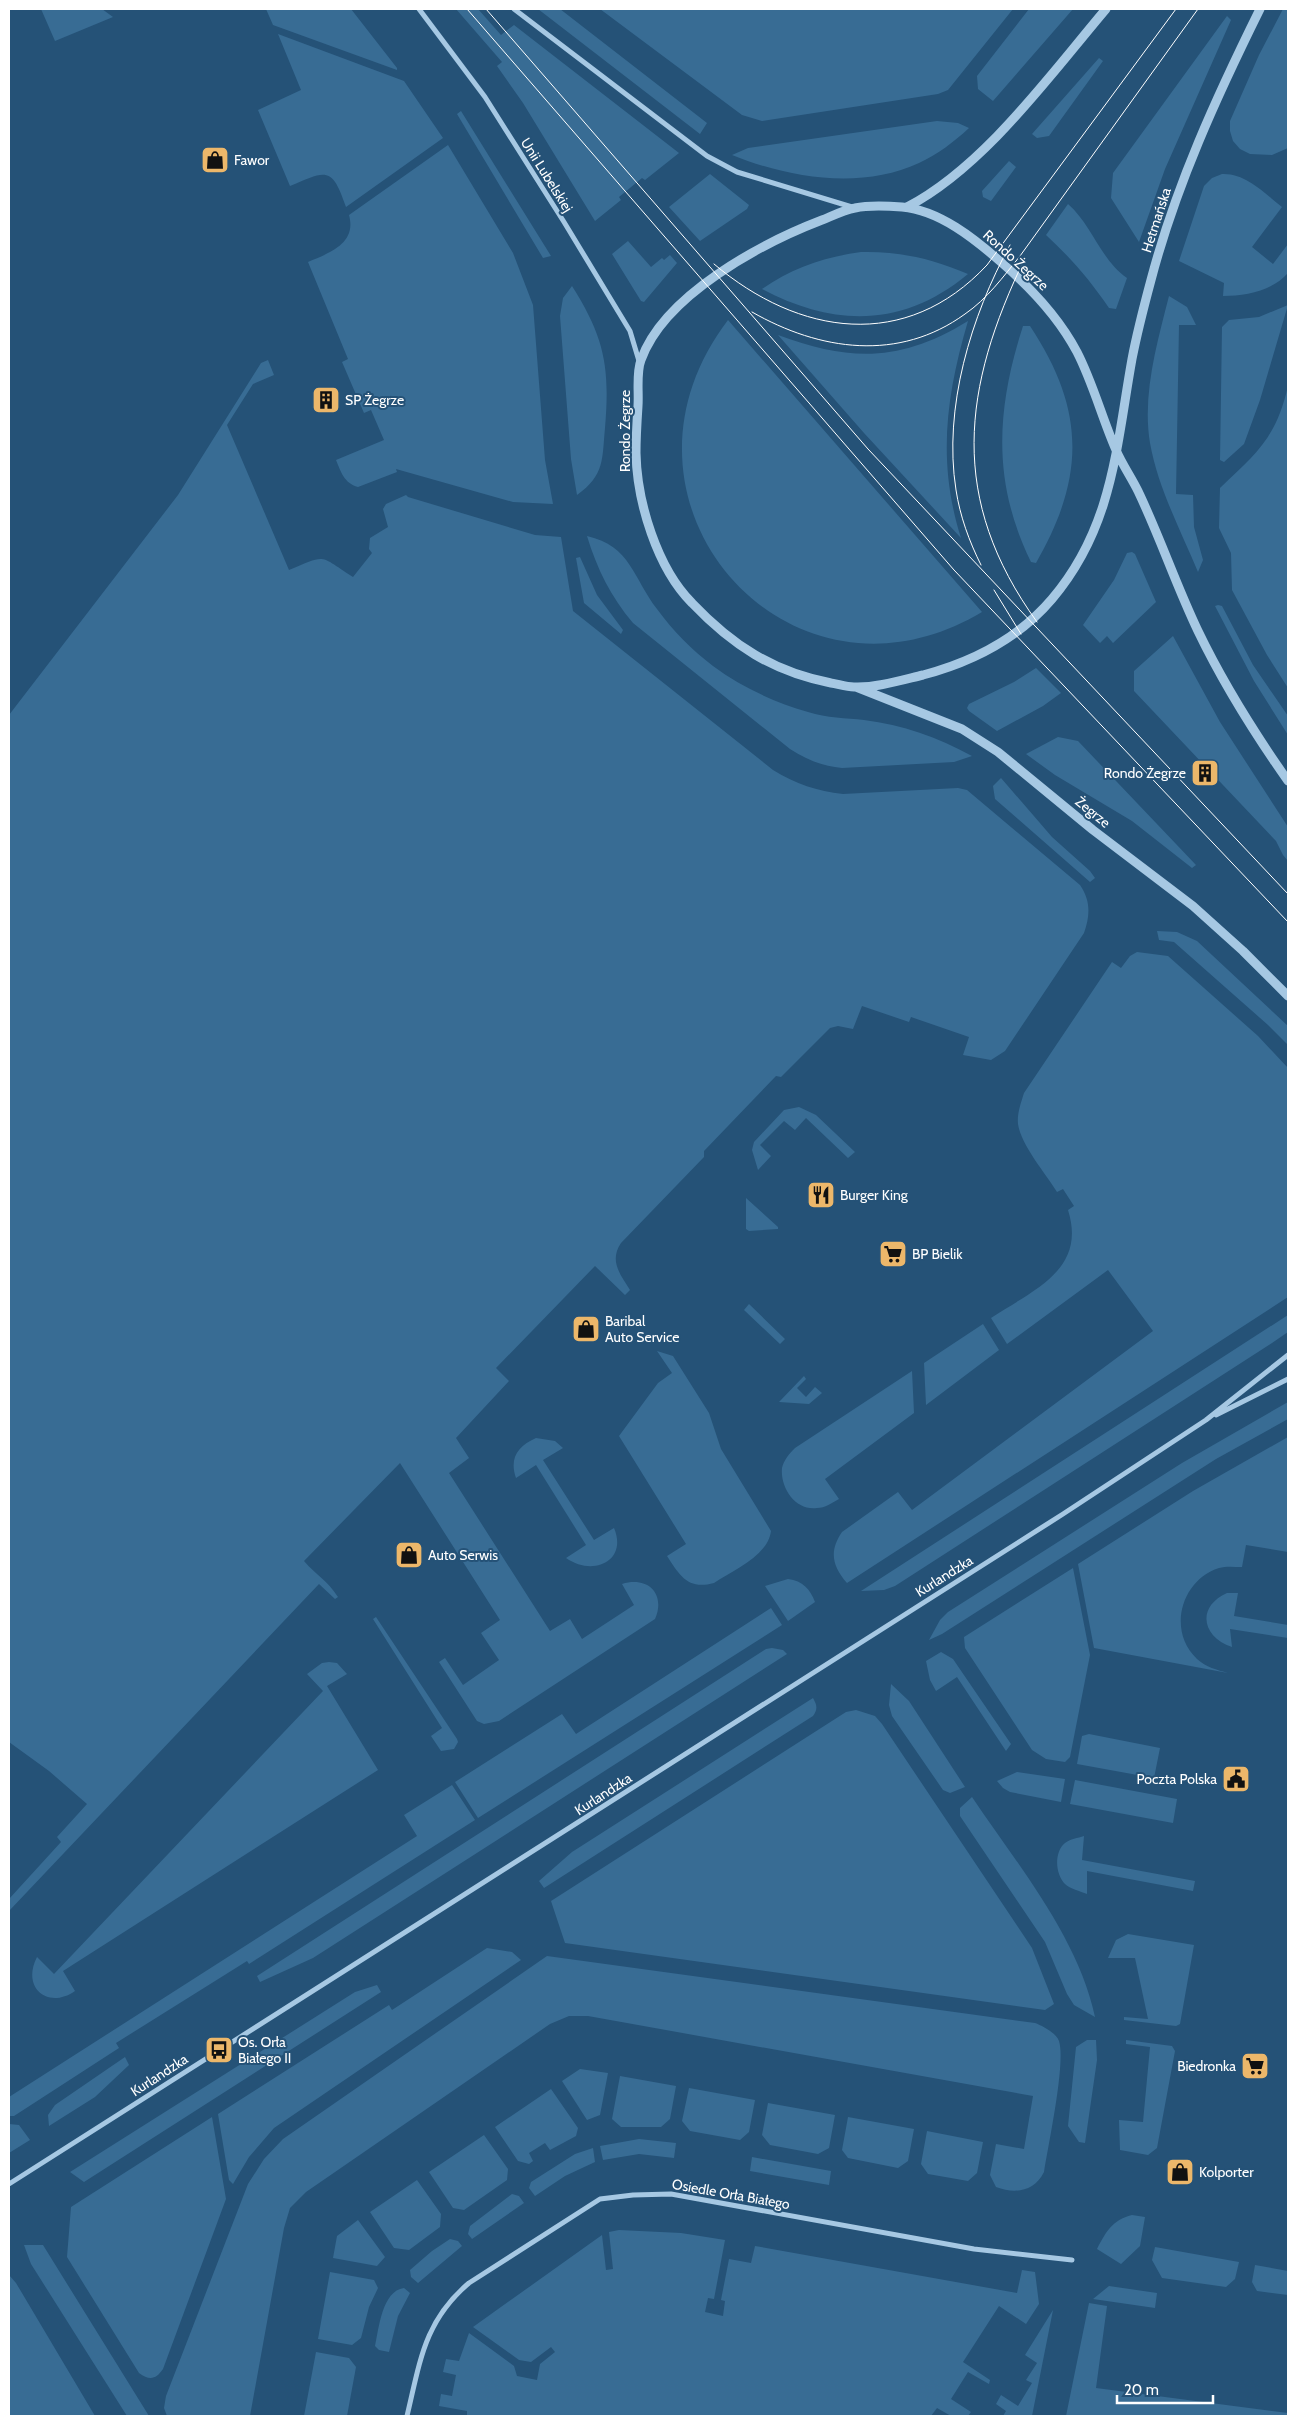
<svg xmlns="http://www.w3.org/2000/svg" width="1297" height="2425" font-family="Cabin,sans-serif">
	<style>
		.green { fill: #386c94 }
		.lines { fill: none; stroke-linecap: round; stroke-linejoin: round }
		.minor { stroke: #a6c8e3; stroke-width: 5 }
		.tertiary { stroke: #a6c8e3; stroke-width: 9 }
		.tram { stroke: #fff; stroke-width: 1 }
		.labels { text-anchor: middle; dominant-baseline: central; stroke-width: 4; stroke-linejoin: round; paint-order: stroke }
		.poi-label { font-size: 14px; fill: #fff; stroke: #255277; text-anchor: start }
		.street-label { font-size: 14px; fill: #fff; stroke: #255277 }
	</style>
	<rect width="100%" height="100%" fill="#255277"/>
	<path class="green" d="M 41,9 L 102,9 L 113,17 L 55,41 Z
		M 266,9 L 351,9 L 397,68 L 397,70 L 273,25 Z
		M 456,9 L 478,9 L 501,35 L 514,25 L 679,153 L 645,180 L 642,178 L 619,197 L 621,200 L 595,221 L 523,103 L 497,66 L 502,62 Z
		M 538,9 L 560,9 L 707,123 L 700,134 Z
		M 600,9 L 1013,9 L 948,90 L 938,94 L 762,121 L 742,115 Z
		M 1029,9 L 1073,9 L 993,101 L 978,89 L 977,76 Z
		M 1283,9 L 1288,9 L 1288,148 L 1272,155 L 1250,154 L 1240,149 L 1233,141 L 1230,131 L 1230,121 L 1259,55 Z
		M 1227,16 L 1231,20 L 1165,169 L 1139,242 L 1111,198 L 1113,173 Z
		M 278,34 L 404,81 L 443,138 L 346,207 C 332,166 327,170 290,186 L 258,110 L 301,90 Z
		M 1099,58 L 1103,61 L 1049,136 L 1037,138 L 1032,134 Z
		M 461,111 L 551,256 L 543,258 L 457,114 Z
		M 937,121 L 958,123 L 969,128 C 954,142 938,154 919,163 C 861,190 789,178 732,155 L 748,148 Z
		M 448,145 L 513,253 L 533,305 L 545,460 L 553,504 L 513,502 L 396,469 L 397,472 L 358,487 C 344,483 341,472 336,460 L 384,440 L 371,410 L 364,413 L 342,362 L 348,359 L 308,262 C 329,253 357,244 349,215 Z
		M 1009,161 L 1016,167 L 991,201 L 983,197 L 982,191 Z
		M 710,174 L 749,205 L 747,209 L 700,241 L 669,207 Z
		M 1222,174 C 1246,173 1264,193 1282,207 L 1252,247 L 1273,264 L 1288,244 L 1288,273 C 1272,291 1246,296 1223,296 L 1224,283 L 1179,261 L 1204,186 L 1212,178 Z
		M 1068,204 C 1092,225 1100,259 1127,278 L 1116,309 L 1109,308 C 1090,280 1070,257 1046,235 Z
		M 628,241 L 651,267 L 662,258 L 664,260 L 670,255 L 677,263 L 644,302 L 641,301 L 612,254 Z
		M 861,252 C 899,251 933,259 968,274 C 903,328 834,327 762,289 C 792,268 824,257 861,252 Z
		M 572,286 C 605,338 610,368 605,428 C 602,459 605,475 577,495 L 571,459 L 560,316 L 563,298 Z
		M 1169,296 L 1187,307 L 1196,325 L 1179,325 L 1176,494 L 1193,495 L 1194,527 L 1203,560 L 1198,572 C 1181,531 1158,488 1150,443 C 1142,395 1157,343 1169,296 Z
		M 1288,305 L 1260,400 L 1244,444 L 1224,462 L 1220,460 L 1222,327 L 1229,320 L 1259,317 Z
		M 728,320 L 982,612 C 788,728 590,501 728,320 Z
		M 968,321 C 946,396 937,462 961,538 L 864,433 L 778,335 C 851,362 901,362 968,321 Z
		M 1023,326 L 1030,326 C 1085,409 1086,476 1036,563 L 1031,562 C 992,482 996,410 1023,326 Z
		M 268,360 L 274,375 L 253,384 L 227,425 L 289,570 C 328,554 318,555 353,577 L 372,553 L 369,549 L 370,538 L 388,527 L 383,509 L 386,504 L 406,495 L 408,497 L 535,535 L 561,537 L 573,611 L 773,770 C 796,784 817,791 843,794 L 958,788 L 967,790 L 1080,885 C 1091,901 1090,916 1084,933 L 1005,1051 L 991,1060 L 963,1055 L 969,1037 L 911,1017 L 909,1022 L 862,1006 L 853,1029 L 838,1026 L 830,1028 L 781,1077 L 776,1076 L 704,1151 L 704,1157 L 621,1243 C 609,1261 620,1274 630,1290 L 625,1295 L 595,1266 L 496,1368 L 509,1381 L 456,1438 L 469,1458 L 449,1473 L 550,1631 L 570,1619 L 582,1639 L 634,1605 L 622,1584 C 648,1576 666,1594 655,1619 L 499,1721 L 484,1724 L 477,1721 L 439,1662 L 445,1658 L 463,1685 L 499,1660 L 481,1633 L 500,1620 L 400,1463 L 304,1561 C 317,1576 327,1580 338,1597 L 335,1599 L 319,1584 L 9,1911 L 9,1899 L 61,1842 L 57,1837 L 87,1804 L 49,1771 L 9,1742 L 9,715 L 178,495 L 261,363 Z
		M 1288,386 L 1288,688 L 1267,655 L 1232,590 L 1231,553 L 1219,528 L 1220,488 C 1257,453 1276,438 1288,386 Z
		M 587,536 C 631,546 633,578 657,609 C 673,631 692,650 713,666 C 741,687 774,702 808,712 C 827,718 846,718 864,720 C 903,725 937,737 972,756 L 954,762 L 842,768 C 822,766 807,760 790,749 L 633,623 C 611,597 597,569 587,536 Z
		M 1132,552 L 1135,554 L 1156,602 L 1113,643 L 1107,636 L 1100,643 L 1083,625 L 1114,580 L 1127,553 Z
		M 580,557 L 597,595 L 623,630 L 621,634 L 584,603 L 576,558 Z
		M 1218,605 L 1222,606 L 1253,665 L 1288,716 L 1288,735 L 1254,681 L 1215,606 Z
		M 1173,636 L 1220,722 L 1288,827 L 1288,861 L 1283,855 L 1276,841 L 1134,691 L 1134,671 Z
		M 1036,668 L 1061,693 L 1043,706 L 997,731 L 969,711 L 967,708 L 969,704 L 1014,682 Z
		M 1058,737 L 1078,741 L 1196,865 L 1192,868 L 1132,821 L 1055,775 L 1026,754 Z
		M 1001,778 L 1052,837 L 1090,871 L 1095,878 L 1090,882 L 995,799 L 993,786 Z
		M 1157,931 L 1177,932 L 1197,941 L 1288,1026 L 1288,1045 L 1268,1025 L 1174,942 L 1159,940 Z
		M 1137,952 L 1168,956 L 1258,1036 L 1288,1068 L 1288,1297 L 847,1583 C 832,1566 829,1551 842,1532 L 898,1492 L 912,1510 L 1153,1331 L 1108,1270 L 1007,1344 L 991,1318 C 1033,1290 1087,1270 1068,1210 L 1074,1206 L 1063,1189 L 1057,1192 C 1046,1174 1021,1145 1018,1124 C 1017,1113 1021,1103 1024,1093 L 1112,962 L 1121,968 L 1130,956 Z
		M 799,1107 L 816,1115 L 855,1152 L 848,1158 L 806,1118 L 795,1130 L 784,1121 L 760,1145 L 771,1156 L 758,1170 L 752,1150 L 754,1142 L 784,1110 Z
		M 746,1198 L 778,1227 L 778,1229 L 749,1231 L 746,1229 Z
		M 749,1304 L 785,1339 L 780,1344 L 744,1310 Z
		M 1288,1315 L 1288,1332 L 1272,1343 L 895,1586 L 884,1590 L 861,1591 Z
		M 983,1324 L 999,1350 L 926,1405 L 924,1363 Z
		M 657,1351 L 673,1356 L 709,1413 L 721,1449 L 771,1531 C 768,1556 733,1570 714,1583 C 688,1590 680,1576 667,1556 L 686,1544 L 619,1436 L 658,1383 L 672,1373 Z
		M 912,1371 L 914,1413 L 825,1479 L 839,1499 C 832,1503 825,1508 817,1508 C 796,1511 780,1488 782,1468 C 784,1460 789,1454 795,1448 Z
		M 804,1376 L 806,1379 L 797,1388 L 806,1397 L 815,1387 L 822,1393 L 809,1404 L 779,1402 Z
		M 1288,1402 L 1288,1419 L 1216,1459 L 942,1634 L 929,1640 L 940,1620 L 948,1612 L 1182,1463 Z
		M 1288,1437 L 1288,1552 L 1246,1545 L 1242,1567 C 1234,1567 1226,1566 1219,1568 C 1181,1580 1167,1631 1197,1659 C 1206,1667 1217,1670 1228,1673 L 1094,1648 L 1078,1564 L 1193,1491 Z
		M 536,1438 L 555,1441 L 563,1448 L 543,1460 L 594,1540 L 614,1528 C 628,1561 593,1577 566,1558 L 586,1545 L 536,1465 L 516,1478 C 509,1458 518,1446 536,1438 Z
		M 1073,1568 L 1090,1655 L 1070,1757 L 1065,1762 L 1046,1759 L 1032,1750 L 965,1648 L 964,1637 Z
		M 788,1579 C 803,1581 810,1589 815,1602 L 788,1621 L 765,1586 Z
		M 1227,1593 L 1238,1593 L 1234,1616 L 1288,1625 L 1288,1638 L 1230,1629 L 1232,1647 C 1202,1637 1196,1607 1227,1593 Z
		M 771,1608 L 782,1625 L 478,1818 L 455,1782 L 562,1714 L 576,1734 Z
		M 376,1617 L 457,1739 L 458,1742 L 454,1749 L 441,1751 L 431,1736 L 442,1728 L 373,1619 Z
		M 772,1648 L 783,1650 L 787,1654 L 313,1958 L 260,1982 L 257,1976 L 766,1649 Z
		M 941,1652 L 953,1659 L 1011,1744 L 1006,1751 L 957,1677 L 936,1691 L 930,1680 L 926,1661 Z
		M 329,1662 L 337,1663 L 347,1674 L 327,1686 L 378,1770 L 63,1971 L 75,1991 C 48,2010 21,1988 37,1957 L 54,1974 L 323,1691 L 307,1674 L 322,1663 Z
		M 891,1684 L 909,1701 L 965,1787 L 950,1793 L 943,1790 L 892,1716 L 889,1705 Z
		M 813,1698 C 817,1705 818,1709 813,1716 L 544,1888 L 539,1881 L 572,1852 Z
		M 856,1710 L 875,1716 L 882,1724 L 1032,1948 L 1054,2004 L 1045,2010 L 565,1943 L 551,1901 L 846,1712 Z
		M 1089,1734 L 1160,1748 L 1154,1778 L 1077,1764 L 1082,1736 Z
		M 1017,1772 L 1065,1779 L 1061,1802 L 1010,1792 L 1003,1788 L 997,1781 Z
		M 1075,1780 L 1177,1799 L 1173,1823 L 1070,1804 Z
		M 452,1785 L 475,1820 L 249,1964 L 247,1961 L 116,2043 L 119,2048 L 14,2116 L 9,2116 L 9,2097 L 417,1836 L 404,1815 Z
		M 972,1797 C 1017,1864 1078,1937 1095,2017 L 1074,2005 L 1067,1994 L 1045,1942 L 960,1816 L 960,1808 Z
		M 1084,1836 L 1082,1860 L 1195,1881 L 1193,1891 L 1087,1871 L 1087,1894 C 1080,1891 1070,1889 1065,1884 C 1055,1874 1054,1852 1065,1843 C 1070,1839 1078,1838 1084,1836 Z
		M 1128,1934 L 1194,1945 L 1180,2024 L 1176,2026 L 1124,2020 L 1124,2017 L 1148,2019 L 1135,1958 L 1108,1958 L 1116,1940 Z
		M 487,1948 L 512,1952 L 521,1960 L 274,2128 L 249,2157 L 233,2184 L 229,2180 L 218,2114 L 389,2005 L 392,2010 Z
		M 547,1956 L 1035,2023 C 1043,2026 1056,2033 1059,2041 C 1066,2063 1048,2146 1044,2172 C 1034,2192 1015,2194 996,2187 L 990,2175 L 996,2144 L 1024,2149 L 1033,2096 L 588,2016 L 569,2016 L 550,2024 L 306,2192 L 290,2208 L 284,2228 L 250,2416 L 167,2416 L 164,2408 L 166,2396 L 248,2184 L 264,2159 L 283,2139 Z
		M 377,1985 L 381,1992 L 84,2182 L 70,2172 L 355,1992 Z
		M 1087,2040 L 1096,2040 L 1097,2060 L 1085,2143 L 1079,2142 L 1068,2126 L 1076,2047 Z
		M 1126,2040 L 1172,2046 L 1175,2051 L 1157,2148 L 1148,2155 L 1120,2150 L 1119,2120 L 1143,2122 L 1150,2047 L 1126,2044 Z
		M 125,2057 L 129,2065 L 95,2097 L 49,2126 L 48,2115 L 55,2105 Z
		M 580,2069 L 608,2073 L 600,2115 L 587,2120 L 562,2081 Z
		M 620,2076 L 676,2086 L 670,2119 L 661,2127 L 621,2127 L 612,2119 Z
		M 689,2088 L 755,2100 L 749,2132 L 740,2140 L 690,2131 L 682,2121 Z
		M 551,2089 L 578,2128 L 576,2136 L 550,2150 L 545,2143 L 529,2153 L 533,2161 L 529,2164 L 518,2161 L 495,2127 Z
		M 768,2103 L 835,2115 L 829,2148 L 818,2154 L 770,2145 L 762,2135 Z
		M 212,2117 L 226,2199 L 163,2369 C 156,2379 150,2381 139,2373 L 67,2257 L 71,2207 Z
		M 848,2117 L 914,2129 L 908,2161 L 898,2168 L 848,2158 L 842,2150 Z
		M 9,2124 L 19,2125 L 30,2140 L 9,2153 Z
		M 927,2131 L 983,2142 L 977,2173 L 968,2181 L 928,2174 L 921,2164 Z
		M 484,2135 L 508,2169 L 507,2180 L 464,2210 L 453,2208 L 429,2172 Z
		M 639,2139 L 676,2143 L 674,2158 L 639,2154 L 603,2160 L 600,2146 Z
		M 593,2148 L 595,2162 L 565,2176 L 535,2196 L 529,2188 L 531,2182 L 575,2154 Z
		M 752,2157 L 831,2171 L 829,2185 L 750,2171 Z
		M 417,2180 L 441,2214 L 440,2227 L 409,2250 L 394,2248 L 370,2212 Z
		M 512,2194 L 519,2196 L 524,2203 L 472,2239 L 468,2234 L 470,2226 Z
		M 1132,2215 L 1145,2217 L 1140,2246 L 1121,2264 L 1097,2249 C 1106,2232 1112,2220 1132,2215 Z
		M 358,2220 L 385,2257 L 377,2266 L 333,2258 L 337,2236 Z
		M 619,2230 L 681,2233 L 725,2240 L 714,2299 L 708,2298 L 705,2312 L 723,2316 L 725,2301 L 721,2300 L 729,2259 L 751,2263 L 755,2246 L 1017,2293 L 1022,2270 L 1035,2272 L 1039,2304 L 1026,2324 L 999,2306 L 963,2362 L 990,2380 L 989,2384 L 968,2372 L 951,2399 L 971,2412 L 968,2416 L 951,2416 L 937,2408 L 931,2416 L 467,2416 L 467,2411 L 439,2406 L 441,2394 L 452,2396 L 456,2375 L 443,2372 L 446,2359 L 459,2361 L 469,2333 L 514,2366 L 517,2376 L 537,2380 L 540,2364 L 555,2352 L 551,2347 L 531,2362 L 519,2360 L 473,2327 L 602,2235 L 606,2270 L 613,2269 L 609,2232 Z
		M 450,2239 L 458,2241 L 462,2246 L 418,2283 L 411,2277 L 410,2270 L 432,2251 Z
		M 24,2245 L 43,2245 L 149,2416 L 127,2416 L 31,2264 Z
		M 1155,2247 L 1239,2262 L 1235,2279 L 1226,2287 L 1162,2278 L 1152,2260 Z
		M 1255,2265 L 1288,2271 L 1288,2295 L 1257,2291 L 1252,2282 Z
		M 330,2272 L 374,2280 L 378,2288 L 369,2307 L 361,2338 L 352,2345 L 318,2339 Z
		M 9,2275 L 16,2283 L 95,2416 L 9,2416 Z
		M 1109,2286 L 1157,2293 L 1155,2308 L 1093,2299 Z
		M 404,2288 L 410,2293 L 398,2316 L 389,2352 L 379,2350 L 375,2346 C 379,2328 382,2291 404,2288 Z
		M 1089,2303 L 1107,2306 L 1096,2388 L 1288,2413 L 1288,2416 L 1066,2416 Z
		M 1053,2310 L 1032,2416 L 1003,2416 L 1006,2411 L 996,2404 L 1001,2395 L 1018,2406 L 1032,2383 L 1026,2380 L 1037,2363 L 1025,2355 Z
		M 316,2352 L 349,2358 L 356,2367 L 347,2416 L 304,2416 Z"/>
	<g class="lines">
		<path class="minor" d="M 419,9 L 485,97 L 564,222 L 630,331 L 639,361
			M 514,9 L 707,156 L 737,172 L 852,207
			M 1216,1415 L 1288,1379
			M 9,2184 L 1063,1514 L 1206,1420 L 1288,1355
			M 407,2416 C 420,2362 424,2321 469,2283 L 600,2199 L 633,2195 L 671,2194 L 974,2249 L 1072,2260"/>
		<path class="tertiary" d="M 1260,9 C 1217,96 1176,185 1151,280 C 1144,306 1137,333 1132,359 C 1116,448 1113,527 1052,599 C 1018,639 972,662 923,675 C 902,680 876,688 854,687 C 846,687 838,684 831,683 C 773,672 732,645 692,603 C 657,568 637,502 636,453 C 636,437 637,421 638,406 C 639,392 636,373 641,360 C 664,295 762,243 822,220 C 832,216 844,210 855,208 C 869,205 888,206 902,207 C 939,210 975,239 1002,263 C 1031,288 1059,318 1077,352 C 1093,383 1102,418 1116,450 C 1122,464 1131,477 1138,491 C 1160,537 1176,585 1198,631 C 1223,683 1255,734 1288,781
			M 907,207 C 984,167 1050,75 1106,9
			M 856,687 L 962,729 L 998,752 L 1093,830 L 1193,906 L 1243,951 L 1288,996"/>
		<path class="tram" d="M 467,9 L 954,570 L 1288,922
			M 486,9 L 868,449 L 1288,894
			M 1025,258 C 962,388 948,499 1037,622
			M 714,264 C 799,336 906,352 987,265 L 1176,9
			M 752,312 C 820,351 899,362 965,314 C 987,299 1003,277 1020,256 L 1198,9
			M 981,565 C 969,541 960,516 956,490 C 943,408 971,316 1010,245
			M 994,590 L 1021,634"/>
	</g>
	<defs>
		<symbol id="shop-square" viewBox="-11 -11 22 22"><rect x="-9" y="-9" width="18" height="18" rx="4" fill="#ecb76a" stroke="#255277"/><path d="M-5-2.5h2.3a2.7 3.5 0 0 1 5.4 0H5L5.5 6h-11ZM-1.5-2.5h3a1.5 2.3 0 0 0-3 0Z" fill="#111"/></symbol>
		<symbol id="building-square" viewBox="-11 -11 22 22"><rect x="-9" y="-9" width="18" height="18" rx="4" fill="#ecb76a" stroke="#255277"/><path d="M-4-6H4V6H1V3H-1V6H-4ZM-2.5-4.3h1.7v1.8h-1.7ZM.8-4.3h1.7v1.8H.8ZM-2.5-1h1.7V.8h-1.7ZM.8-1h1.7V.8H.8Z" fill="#111"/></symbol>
		<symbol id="restaurant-square" viewBox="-11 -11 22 22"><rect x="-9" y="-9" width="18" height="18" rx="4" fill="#ecb76a" stroke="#255277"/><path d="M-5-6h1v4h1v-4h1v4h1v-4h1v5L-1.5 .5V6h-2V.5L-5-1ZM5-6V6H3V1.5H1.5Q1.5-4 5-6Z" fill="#111"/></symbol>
		<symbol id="supermarket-square" viewBox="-11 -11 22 22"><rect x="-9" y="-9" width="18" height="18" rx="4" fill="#ecb76a" stroke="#255277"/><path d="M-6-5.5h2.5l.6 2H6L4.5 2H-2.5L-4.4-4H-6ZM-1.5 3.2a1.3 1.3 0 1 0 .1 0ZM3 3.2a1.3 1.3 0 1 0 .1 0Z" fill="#111"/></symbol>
		<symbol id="civic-square" viewBox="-11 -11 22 22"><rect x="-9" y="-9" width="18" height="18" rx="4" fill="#ecb76a" stroke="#255277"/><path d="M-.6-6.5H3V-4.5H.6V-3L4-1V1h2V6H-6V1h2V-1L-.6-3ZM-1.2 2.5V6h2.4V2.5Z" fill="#111"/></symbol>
		<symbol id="bus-square" viewBox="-11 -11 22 22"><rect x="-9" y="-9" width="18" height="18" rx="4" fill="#ecb76a" stroke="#255277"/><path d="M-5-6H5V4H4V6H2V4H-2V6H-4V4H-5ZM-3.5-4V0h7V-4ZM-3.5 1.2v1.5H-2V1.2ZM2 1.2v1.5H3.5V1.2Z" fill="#111"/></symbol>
	</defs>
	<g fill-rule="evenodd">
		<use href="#shop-square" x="199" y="144" width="32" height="32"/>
		<use href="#building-square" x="310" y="384" width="32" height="32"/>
		<use href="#building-square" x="1189" y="757" width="32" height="32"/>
		<use href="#restaurant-square" x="805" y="1179" width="32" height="32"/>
		<use href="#supermarket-square" x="877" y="1238" width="32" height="32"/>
		<use href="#shop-square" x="570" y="1313" width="32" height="32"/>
		<use href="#shop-square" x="393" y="1539" width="32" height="32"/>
		<use href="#civic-square" x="1220" y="1763" width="32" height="32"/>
		<use href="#bus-square" x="203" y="2034" width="32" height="32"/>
		<use href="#supermarket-square" x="1239" y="2050" width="32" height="32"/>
		<use href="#shop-square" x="1164" y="2156" width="32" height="32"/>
	</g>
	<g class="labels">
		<g class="poi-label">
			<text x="234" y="160">Fawor</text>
			<text x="345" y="400">SP Żegrze</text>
			<text x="1186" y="773" text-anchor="end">Rondo Żegrze</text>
			<text x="840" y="1195">Burger King</text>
			<text x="912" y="1254">BP Bielik</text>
			<text x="605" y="1321">Baribal<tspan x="605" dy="16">Auto Service</tspan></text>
			<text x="428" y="1555">Auto Serwis</text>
			<text x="1217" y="1779" text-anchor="end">Poczta Polska</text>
			<text x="238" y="2042">Os. Orła<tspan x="238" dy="16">Białego II</tspan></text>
			<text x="1236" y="2066" text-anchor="end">Biedronka</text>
			<text x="1199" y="2172">Kolporter</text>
		</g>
		<g class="street-label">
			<text transform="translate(547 175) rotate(58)">Unii Lubelskiej</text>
			<text transform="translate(1156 220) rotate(-72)">Hetmańska</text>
			<text transform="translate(1016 260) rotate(42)">Rondo Żegrze</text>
			<text transform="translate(625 431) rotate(-90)">Rondo Żegrze</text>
			<text transform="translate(1093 812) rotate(39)">Żegrze</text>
			<text transform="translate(944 1576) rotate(-32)">Kurlandzka</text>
			<text transform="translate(603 1794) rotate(-33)">Kurlandzka</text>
			<text transform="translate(159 2075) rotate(-33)">Kurlandzka</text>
			<text transform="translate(731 2194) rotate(10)">Osiedle Orła Białego</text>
		</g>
	</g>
	<rect width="1297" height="2425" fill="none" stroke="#ffffff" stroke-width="20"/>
	<path d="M1117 2395v8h96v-8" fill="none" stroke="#ffffff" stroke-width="2.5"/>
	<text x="1124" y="2395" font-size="15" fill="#ffffff" stroke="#255277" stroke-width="4" paint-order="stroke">20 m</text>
</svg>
